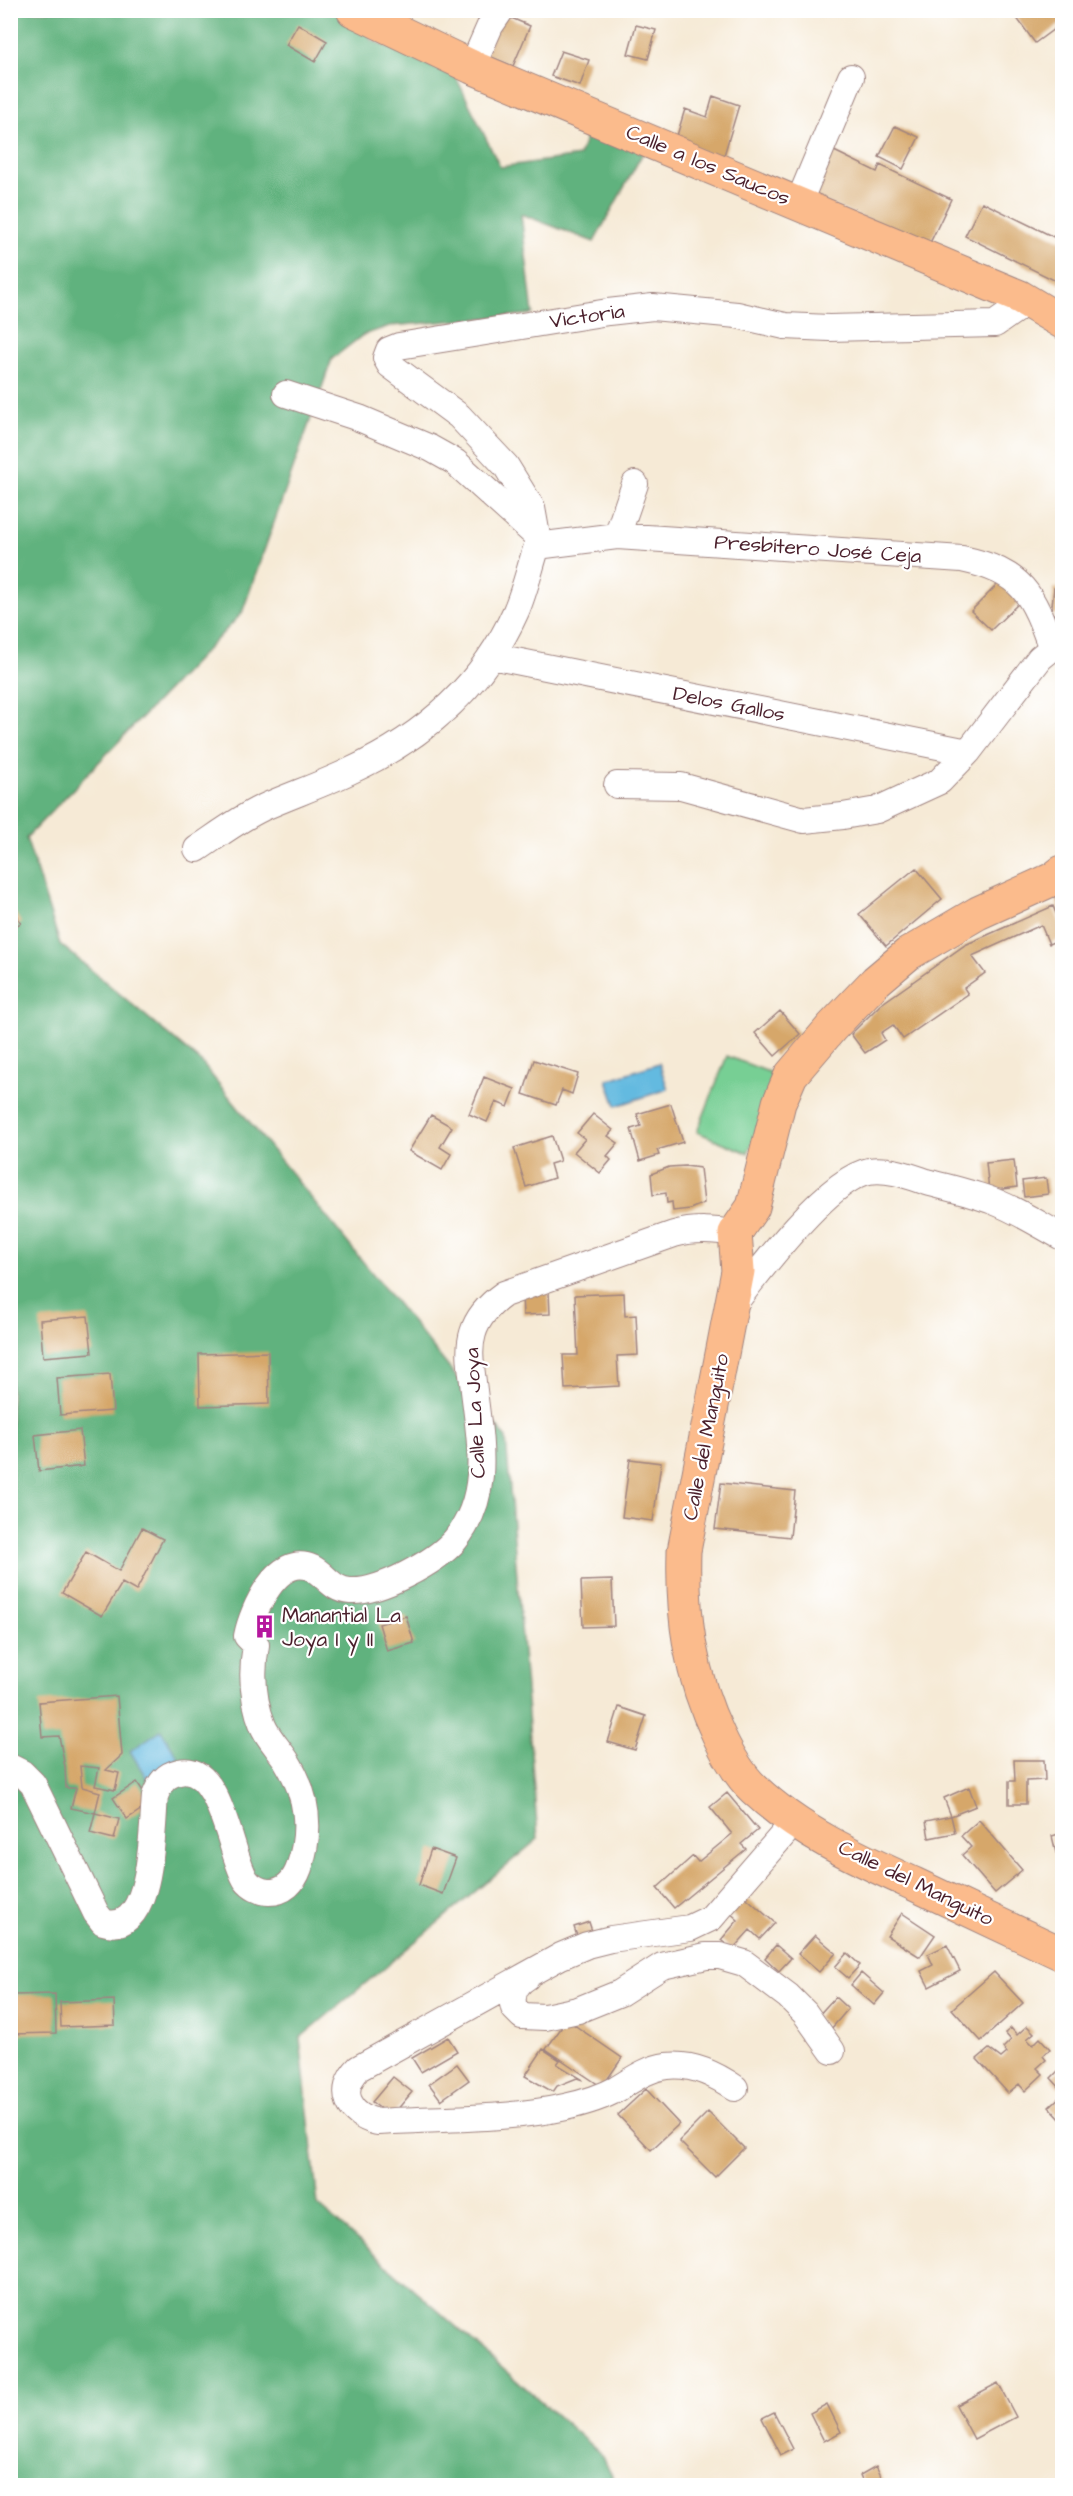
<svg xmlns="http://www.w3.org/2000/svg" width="1073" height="2496" font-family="'Architects Daughter',sans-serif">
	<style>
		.green { fill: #77cf94; stroke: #607760; stroke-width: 1.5 }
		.forest { fill: #61b27e; stroke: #566854; stroke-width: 1.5 }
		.water { fill: #63bae0; stroke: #566c86; stroke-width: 1.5 }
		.building { fill: #d6a76a }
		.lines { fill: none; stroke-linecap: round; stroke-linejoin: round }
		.minor-casing { stroke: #a08480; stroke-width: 28 }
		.major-casing { stroke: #a08480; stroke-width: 35 }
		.minor { stroke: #fff; stroke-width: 26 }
		.major { stroke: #fbbb8c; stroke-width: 33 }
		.labels { text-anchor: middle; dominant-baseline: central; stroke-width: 4.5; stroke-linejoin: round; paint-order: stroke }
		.street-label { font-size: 21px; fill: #4a1f2b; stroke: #fff }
		.poi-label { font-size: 21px; fill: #4a1f2b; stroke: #fff; text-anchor: start }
	</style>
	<rect width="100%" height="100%" fill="#fff"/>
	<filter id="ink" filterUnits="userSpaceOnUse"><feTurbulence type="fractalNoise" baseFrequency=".0167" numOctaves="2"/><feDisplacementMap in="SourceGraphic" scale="12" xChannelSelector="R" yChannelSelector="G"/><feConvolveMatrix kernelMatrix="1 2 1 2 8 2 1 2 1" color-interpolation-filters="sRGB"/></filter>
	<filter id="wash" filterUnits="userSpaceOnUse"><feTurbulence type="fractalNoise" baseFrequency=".008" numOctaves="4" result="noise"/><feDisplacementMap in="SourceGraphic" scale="24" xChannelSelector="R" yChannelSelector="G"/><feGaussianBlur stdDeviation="1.35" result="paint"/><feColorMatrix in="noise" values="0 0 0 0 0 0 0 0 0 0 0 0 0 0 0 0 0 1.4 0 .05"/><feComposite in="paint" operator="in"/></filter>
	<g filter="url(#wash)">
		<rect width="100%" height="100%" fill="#f6ead6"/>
		<path class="green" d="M 727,1056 L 779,1076 L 748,1153 L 697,1132 Z"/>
		<path class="forest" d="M 11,11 L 382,11 L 370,39 L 456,77 L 500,167 L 579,156 L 594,115 L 650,140 L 594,242 L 521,214 L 533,314 L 390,326 L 363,335 L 332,359 L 242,613 L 26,838 L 60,944 L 201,1062 L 506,1438 L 538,1839 L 300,2038 L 318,2205 L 603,2456 L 616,2485 L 11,2486 Z"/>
		<path class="water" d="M 659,1063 L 668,1089 L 616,1106 L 607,1080 Z
			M 161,1730 L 178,1757 L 147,1779 L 130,1751 Z"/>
		<g id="blocks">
			<path class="building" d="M 1011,10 L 1057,10 L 1062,18 L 1062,23 L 1035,43 Z
				M 502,14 L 530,26 L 513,66 L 484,54 Z
				M 298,24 L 327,41 L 315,62 L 286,45 Z
				M 636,25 L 656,30 L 648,59 L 628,54 Z
				M 561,51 L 589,60 L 580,86 L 551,76 Z
				M 713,96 L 739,105 L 722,162 L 676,139 L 685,109 L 707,117 Z
				M 895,126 L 919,137 L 903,169 L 879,157 Z
				M 828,148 L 877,172 L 880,165 L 951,199 L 929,245 L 806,195 Z
				M 982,202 L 1062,241 L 1062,284 L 965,236 Z
				M 1000,582 L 1020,602 L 991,630 L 971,611 Z
				M 1054,588 L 1062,589 L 1062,615 L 1051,614 Z
				M 916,868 L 942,899 L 886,946 L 859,914 Z
				M 1062,896 L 1062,918 L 1058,912 L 1056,897 Z
				M 10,904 L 21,923 L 10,929 Z
				M 1053,906 L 1062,928 L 1062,938 L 1049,944 L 1041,925 L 972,956 L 985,973 L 964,988 L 968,994 L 903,1039 L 893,1025 L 881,1033 L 885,1040 L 865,1053 L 851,1034 L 880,1005 L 965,945 Z
				M 780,1011 L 800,1034 L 775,1056 L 755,1033 Z
				M 534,1060 L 578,1074 L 572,1094 L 562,1090 L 556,1105 L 523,1094 Z
				M 484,1077 L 515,1089 L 508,1107 L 496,1102 L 487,1122 L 469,1114 Z
				M 671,1104 L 683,1142 L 657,1150 L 659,1155 L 640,1161 L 631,1129 L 641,1126 L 637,1114 Z
				M 593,1114 L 613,1130 L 608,1136 L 618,1143 L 607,1156 L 611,1160 L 600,1173 L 574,1152 L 585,1139 L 577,1133 Z
				M 431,1115 L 452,1127 L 440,1147 L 451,1154 L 442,1170 L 409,1151 Z
				M 552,1136 L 560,1161 L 550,1164 L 554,1178 L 526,1187 L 514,1148 Z
				M 1014,1160 L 1017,1187 L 989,1191 L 986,1163 Z
				M 685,1166 L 700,1168 L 704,1203 L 690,1209 L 673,1211 L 672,1202 L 667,1203 L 666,1193 L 653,1195 L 651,1174 L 669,1167 Z
				M 1046,1178 L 1048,1194 L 1024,1197 L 1022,1181 Z
				M 549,1292 L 550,1314 L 523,1315 L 522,1294 Z
				M 624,1293 L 625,1316 L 636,1315 L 638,1355 L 617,1356 L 619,1386 L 565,1389 L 563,1355 L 578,1355 L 575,1295 Z
				M 88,1316 L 92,1353 L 43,1357 L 40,1320 Z
				M 268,1352 L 269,1404 L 200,1406 L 199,1354 Z
				M 110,1374 L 113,1411 L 60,1415 L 57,1378 Z
				M 80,1430 L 84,1466 L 39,1471 L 35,1435 Z
				M 630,1459 L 661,1463 L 653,1521 L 622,1517 Z
				M 721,1483 L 795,1491 L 790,1537 L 715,1529 Z
				M 142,1528 L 163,1539 L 136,1591 L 122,1583 L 102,1616 L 62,1593 L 86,1552 L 119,1571 Z
				M 612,1580 L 614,1626 L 583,1627 L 581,1581 Z
				M 406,1616 L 414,1643 L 387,1651 L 379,1624 Z
				M 117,1696 L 122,1755 L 106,1770 L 119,1773 L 115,1790 L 95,1786 L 99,1768 L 80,1766 L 82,1787 L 100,1792 L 95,1813 L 119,1819 L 114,1839 L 90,1833 L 95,1813 L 71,1808 L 76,1788 L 66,1788 L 65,1767 L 59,1736 L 42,1737 L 39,1702 Z
				M 619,1707 L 646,1716 L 635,1750 L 608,1742 Z
				M 1014,1760 L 1044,1760 L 1045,1780 L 1026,1781 L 1026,1804 L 1009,1804 L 1009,1781 L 1015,1781 Z
				M 137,1782 L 151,1803 L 127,1819 L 113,1798 Z
				M 969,1787 L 976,1806 L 951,1816 L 955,1833 L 929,1838 L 926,1821 L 951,1816 L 944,1798 Z
				M 727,1793 L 758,1830 L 741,1844 L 746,1849 L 674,1908 L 657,1888 L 693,1856 L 698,1862 L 732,1834 L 710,1807 Z
				M 979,1820 L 1022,1870 L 995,1893 L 962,1855 L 971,1847 L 961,1836 Z
				M 1062,1833 L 1062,1852 L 1056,1853 L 1052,1836 Z
				M 431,1849 L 456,1858 L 443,1894 L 419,1885 Z
				M 740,1892 L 775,1923 L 760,1939 L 750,1930 L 732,1950 L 721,1940 L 738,1920 L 726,1909 Z
				M 902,1913 L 935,1935 L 920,1957 L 887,1936 Z
				M 589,1922 L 598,1950 L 583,1954 L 574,1927 Z
				M 815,1935 L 836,1953 L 819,1972 L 798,1954 Z
				M 776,1945 L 791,1958 L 779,1971 L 765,1958 Z
				M 947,1945 L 960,1971 L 929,1987 L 921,1971 L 933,1965 L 928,1954 Z
				M 847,1953 L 860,1965 L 848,1978 L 835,1967 Z
				M 994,1972 L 1023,2003 L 981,2041 L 952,2009 Z
				M 861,1973 L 884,1993 L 874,2005 L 851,1985 Z
				M 55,1994 L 56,2033 L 10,2034 L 12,1995 Z
				M 835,1997 L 848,2009 L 831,2029 L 817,2017 Z
				M 114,2000 L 115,2025 L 61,2027 L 60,2002 Z
				M 567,2020 L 622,2058 L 602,2087 L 546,2049 Z
				M 1027,2026 L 1034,2033 L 1027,2039 L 1033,2045 L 1040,2038 L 1050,2049 L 1043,2056 L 1046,2060 L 1037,2068 L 1043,2074 L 1025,2091 L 1019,2084 L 1008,2093 L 977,2059 L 989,2049 L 1001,2058 L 1007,2053 L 1003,2048 L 1011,2040 L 1005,2033 L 1011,2028 L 1017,2035 Z
				M 448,2037 L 457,2051 L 421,2072 L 412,2058 Z
				M 543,2049 L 560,2060 L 557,2064 L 583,2080 L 577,2078 L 557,2086 L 553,2092 L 525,2076 Z
				M 457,2064 L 469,2080 L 441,2100 L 429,2084 Z
				M 1062,2067 L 1062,2090 L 1051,2078 Z
				M 393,2077 L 412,2092 L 391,2117 L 372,2102 Z
				M 646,2089 L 679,2124 L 651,2150 L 618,2115 Z
				M 1062,2095 L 1062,2121 L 1049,2107 Z
				M 708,2112 L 744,2148 L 715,2177 L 679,2141 Z
				M 998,2383 L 1016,2417 L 974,2439 L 956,2405 Z
				M 827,2404 L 841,2432 L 824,2441 L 810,2413 Z
				M 774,2412 L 793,2449 L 781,2455 L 762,2418 Z
				M 876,2466 L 886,2486 L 865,2486 L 860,2475 Z"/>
		</g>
	</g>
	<g filter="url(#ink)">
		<use href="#blocks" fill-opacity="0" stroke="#a08480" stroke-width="1.5"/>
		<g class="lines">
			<defs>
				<path id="minor" d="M 472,67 L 490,26 L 501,10
					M 799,202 L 851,77
					M 537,536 L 532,508 L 506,466 L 459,416 L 390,365 L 386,358 L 389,350 L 399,346 L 608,312 L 653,307 L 737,315 L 785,326 L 829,328 L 995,324 L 1015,310 L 1020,297
					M 617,536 L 635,484
					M 537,546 L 617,536 L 962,559 C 1023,572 1032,593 1052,649
					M 491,656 L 968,752
					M 617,785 L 681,786 L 804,820 L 843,816 L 877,810 L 940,781 L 968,752 L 1040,658 L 1062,640
					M 197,849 C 218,835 239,819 262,808 C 291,795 321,785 350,771 C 424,737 482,687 516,611 C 525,590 530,567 537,546 L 537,536 L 455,462 L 430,448 L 359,418 L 286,394
					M 734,1304 C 759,1271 828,1179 869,1171 C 889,1168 909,1176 927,1182 C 949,1188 972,1193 993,1201 C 1017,1210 1040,1225 1062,1237
					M 10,1767 L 22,1773 L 33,1784 L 96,1913 L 103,1922 C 154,1939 152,1825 155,1796 C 160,1783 165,1775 179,1772 C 221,1762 230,1856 246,1880 C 251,1887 261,1892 269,1892 C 284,1892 294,1882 299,1868 C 312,1830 308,1795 286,1760 C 279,1749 268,1738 263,1726 C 252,1699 251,1673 256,1645 L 247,1636 C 252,1611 278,1552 312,1568 C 326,1575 332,1590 350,1591 C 379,1593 436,1562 455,1540 C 493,1494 479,1437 473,1382 C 471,1366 468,1349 473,1333 C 478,1316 490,1304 504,1294 L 674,1234 C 696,1228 714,1230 735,1233
					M 527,1977 C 515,1984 510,1995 514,2008 L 522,2016 L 545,2017 L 578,2010 L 620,1993 L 662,1966 L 706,1956 L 720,1956 L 744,1963 L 788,1996 L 805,2013 L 832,2051
					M 735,2088 C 715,2074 691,2063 667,2066 C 648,2068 632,2080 617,2089 C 601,2098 583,2103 565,2107 C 506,2120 437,2118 377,2122 C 349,2115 336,2091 359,2068 L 561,1956 L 587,1945 L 611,1939 L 690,1928 L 711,1918 L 795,1821"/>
				<path id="major" d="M 353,10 L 472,67 L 1020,297 L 1062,322
					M 1062,872 L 1053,879 L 978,913 L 908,954 L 876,981 L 832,1027 L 791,1075 L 779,1103 L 753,1207 L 735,1233 L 738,1271 L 684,1551 C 682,1617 690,1676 719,1736 C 728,1755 739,1775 754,1789 C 799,1832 859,1859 914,1884 C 964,1908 1013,1931 1062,1954"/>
			</defs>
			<use href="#minor" class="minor-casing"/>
			<use href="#major" class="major-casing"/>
			<use href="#minor" class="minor"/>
			<use href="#major" class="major"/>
		</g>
	</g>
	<defs>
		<symbol id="building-bare" viewBox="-9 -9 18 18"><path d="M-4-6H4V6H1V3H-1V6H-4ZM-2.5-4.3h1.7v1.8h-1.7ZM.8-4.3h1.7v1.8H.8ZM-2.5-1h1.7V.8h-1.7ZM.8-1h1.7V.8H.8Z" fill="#b5179e" stroke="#fff" stroke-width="2.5" paint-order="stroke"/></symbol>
	</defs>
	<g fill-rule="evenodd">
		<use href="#building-bare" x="248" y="1610" width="33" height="33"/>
	</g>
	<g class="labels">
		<g class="street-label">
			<text transform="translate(708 165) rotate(23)">Calle a los Saucos</text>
			<text transform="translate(587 316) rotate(-8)">Victoria</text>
			<text transform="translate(818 549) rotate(4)">Presbítero José Ceja</text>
			<text transform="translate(729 704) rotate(11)">Delos Gallos</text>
			<text transform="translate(475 1413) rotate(-93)">Calle La Joya</text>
			<text transform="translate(706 1437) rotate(-79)">Calle del Manguito</text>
			<text transform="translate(916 1883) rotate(26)">Calle del Manguito</text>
		</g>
		<g class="poi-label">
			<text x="282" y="1615">Manantial La<tspan x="282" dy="24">Joya I y II</tspan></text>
		</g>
	</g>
	<rect width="1073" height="2496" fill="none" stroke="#fff" stroke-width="36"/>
</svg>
